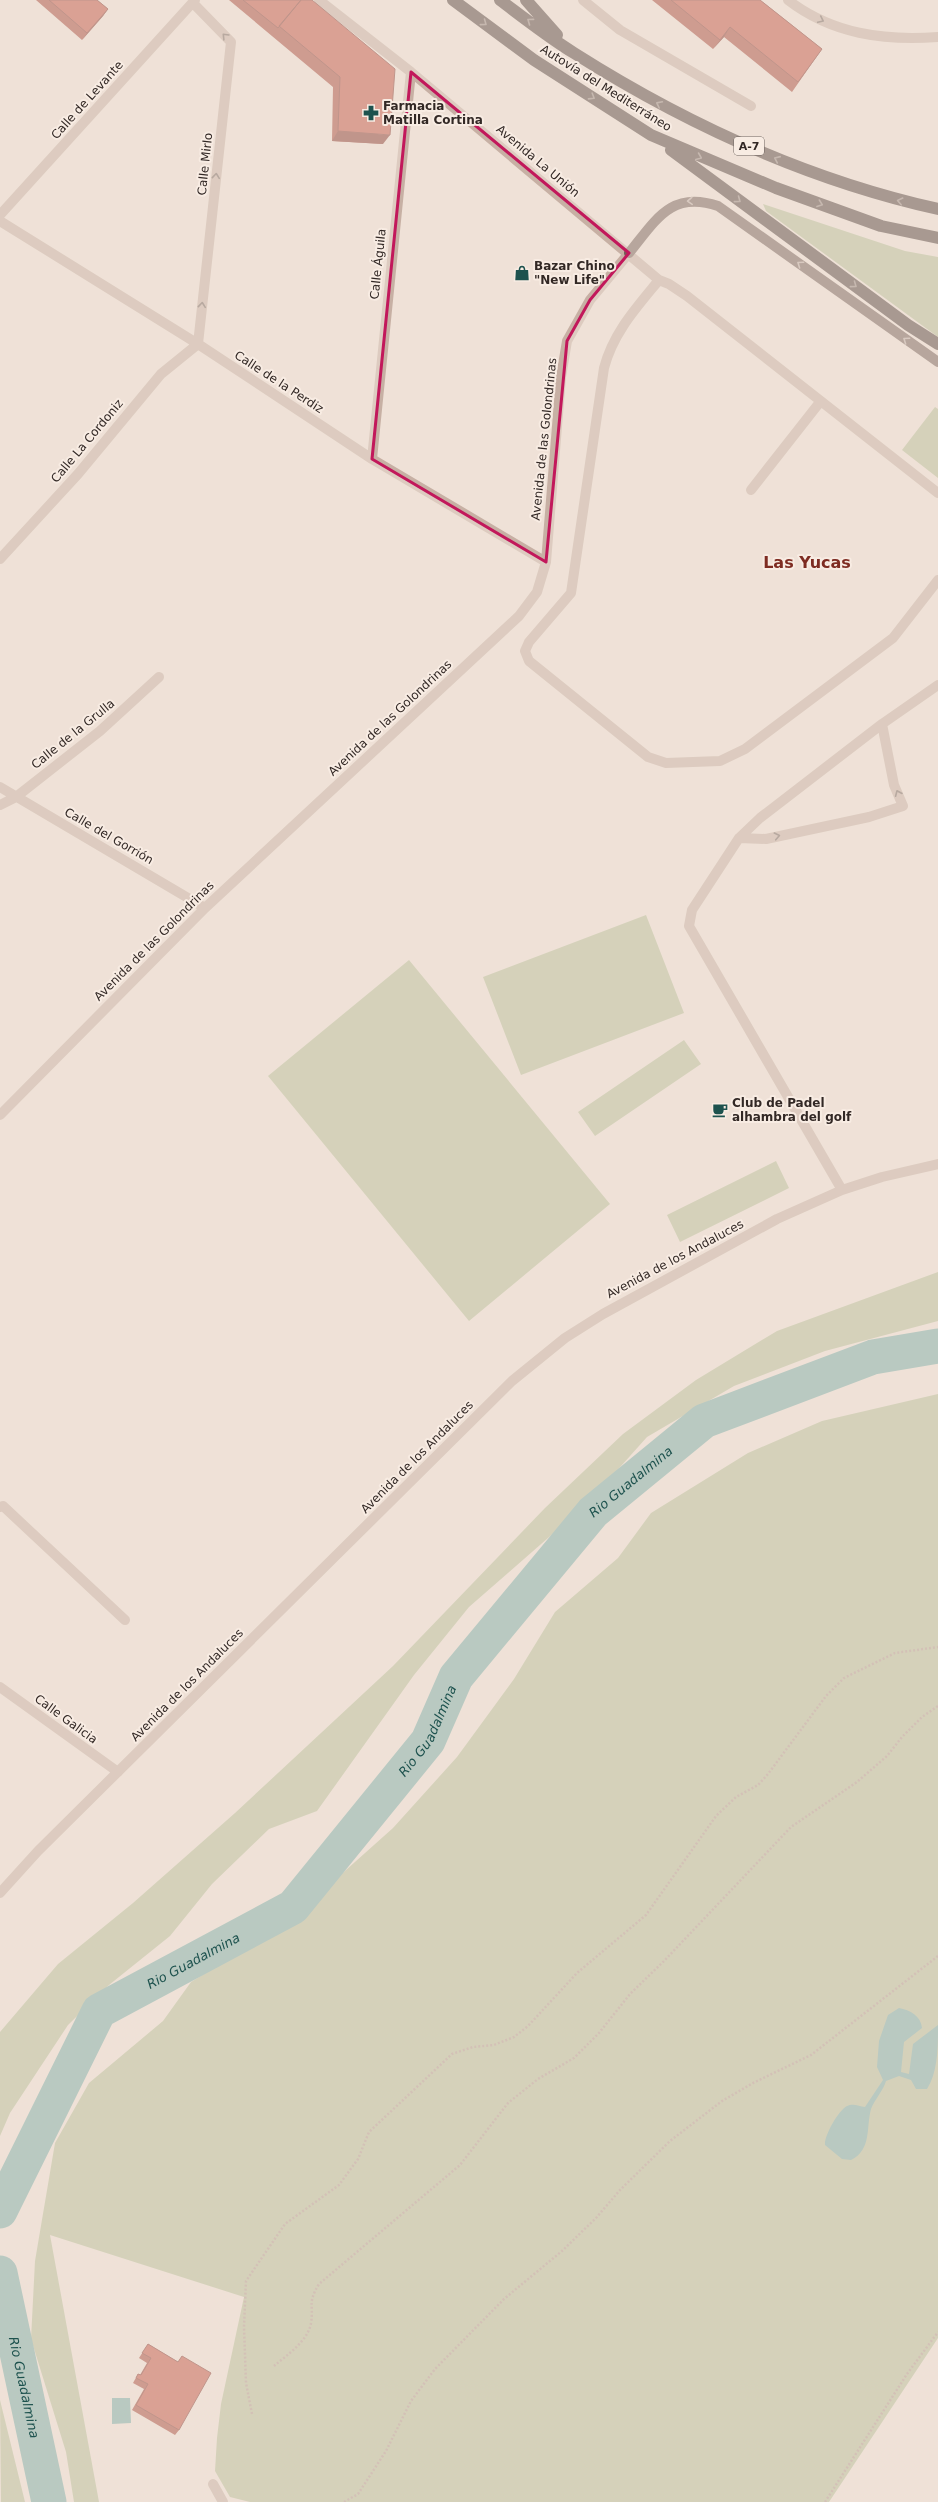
<svg xmlns="http://www.w3.org/2000/svg" width="938" height="2502" font-family="'DejaVu Sans',sans-serif">
	<style>
		.green { fill: #b6bd98 }
		.water { fill: #78aba7 }
		.lines { fill: none; stroke-linecap: round; stroke-linejoin: round }
		.river { stroke: #78aba7; stroke-width: 35 }
		.path { stroke: #b2998f; stroke-width: 2.5; stroke-dasharray: 2 2; stroke-linecap: butt }
		.minor { stroke: #c7b0a4; stroke-width: 10 }
		.major { stroke: #745d57; stroke-width: 10 }
		.highway { stroke: #53413d; stroke-width: 12 }
		.wall { fill: #a6473a }
		.shaded-wall { fill: #873930 }
		.building { fill: #c15244; stroke: #873930 }
		.oneway { stroke: #75655e }
		.oneway2 { stroke: #95857f }
		.oneway3 { stroke: #bdaca4 }
		.marked { fill: none; stroke: #c2185b; stroke-width: 3; stroke-linejoin: round }
		.labels { text-anchor: middle; dominant-baseline: central; stroke-width: 4; stroke-linejoin: round; paint-order: stroke }
		.shield { fill: #f8ece3; stroke: #6d635e; stroke-width: 1 }
		.shield-label { font-size: 11px; font-weight: bold; fill: #322825 }
		.street-label { font-size: 12px; fill: #322825; stroke: #f8ece3 }
		.poi-label { font-size: 12px; font-weight: bold; fill: #322825; stroke: #f8ece3; text-anchor: start }
		.water-label { font-size: 13px; font-style: italic; fill: #1d524e; stroke: #f8ece3 }
		.district-label { font-size: 16px; font-weight: bold; fill: #7e2c22; stroke: #f8ece3 }
	</style>
	<rect width="100%" height="100%" fill="#efe1d7"/>
	<path class="green" d="M 763,204 L 905,251 L 938,257 L 938,337 L 766,211 Z
		M 935,407 L 938,409 L 938,478 L 902,450 Z
		M 646,915 L 684,1013 L 521,1075 L 483,977 Z
		M 409,960 L 610,1204 L 469,1321 L 268,1076 Z
		M 684,1040 L 701,1064 L 595,1136 L 578,1112 Z
		M 776,1161 L 789,1188 L 680,1242 L 667,1215 Z
		M 938,1272 L 938,1321 L 825,1351 L 734,1386 L 647,1437 L 588,1503 L 469,1607 L 414,1675 L 317,1811 L 269,1829 L 212,1884 L 170,1936 L 109,1985 L 68,2025 L 10,2113 L 0,2136 L 0,2032 L 58,1964 L 133,1903 L 235,1813 L 393,1666 L 545,1508 L 623,1434 L 696,1380 L 777,1331 Z
		M 938,1394 L 938,2338 L 829,2502 L 250,2502 L 230,2497 L 215,2471 L 217,2438 L 221,2404 L 244,2297 L 50,2235 L 99,2502 L 74,2502 L 66,2452 L 31,2339 L 35,2261 L 55,2143 L 89,2083 L 163,2021 L 191,1982 L 258,1941 L 318,1895 L 393,1828 L 457,1757 L 514,1679 L 555,1612 L 618,1558 L 651,1513 L 748,1453 L 822,1421 Z
		M 0,2400 L 25,2502 L 1,2502 Z"/>
	<path class="water" d="M 899,2008 C 910,2010 921,2016 922,2028 L 904,2042 L 901,2072 L 909,2074 L 913,2044 L 938,2025 C 938,2047 938,2072 927,2089 L 916,2089 L 911,2080 L 899,2076 L 886,2081 C 883,2091 875,2099 871,2109 C 866,2127 872,2150 851,2160 L 842,2159 L 825,2145 C 824,2136 838,2111 847,2106 C 853,2103 859,2106 865,2107 L 883,2080 L 877,2067 L 879,2041 L 888,2015 Z
		M 112,2398 L 130,2398 L 131,2423 L 112,2424 Z"/>
	<g class="lines">
		<g class="river">
			<path id="s1" d="M 0,2211 L 99,2011 L 293,1907 L 428,1741 L 456,1677 L 593,1512 L 704,1421 L 873,1357 L 938,1346"/>
			<path id="s2" d="M 0,2273 L 49,2502"/>
		</g>
		<path class="path" d="M 274,2366 C 287,2355 308,2341 311,2323 C 314,2304 307,2304 319,2284 L 460,2165 L 508,2103 L 538,2079 L 574,2058 L 599,2033 L 630,1994 L 664,1961 L 791,1827 L 857,1782 L 887,1756 L 902,1737 L 922,1717 L 938,1706
			M 252,2414 L 246,2383 L 244,2327 L 246,2281 L 285,2224 L 339,2185 L 358,2159 L 369,2132 L 452,2054 L 473,2047 L 494,2045 L 514,2037 L 528,2026 L 577,1973 L 646,1915 L 716,1816 L 736,1797 L 758,1785 L 768,1774 L 826,1696 L 844,1678 L 895,1653 L 938,1647
			M 344,2502 L 358,2494 L 386,2451 L 411,2401 L 435,2369 L 504,2299 L 562,2251 L 596,2218 L 620,2190 L 670,2141 L 722,2101 L 753,2083 L 811,2055 L 938,1956
			M 825,2502 L 907,2374 L 938,2332"/>
		<path class="minor" d="M 319,0 L 411,72 L 659,280 L 669,284 L 687,296 L 938,493
			M 583,0 L 620,30 L 751,106
			M 788,0 C 832,34 884,41 938,37
			M 0,215 L 195,0
			M 0,221 L 198,344 L 372,459 L 546,562
			M 659,280 C 636,308 613,333 604,368 L 571,593 L 529,642 L 525,651 L 529,661 L 648,757 L 666,763 L 720,761 L 745,749 L 893,638 L 938,580
			M 372,459 L 411,72
			M 751,490 L 820,402
			M 0,559 L 78,474 L 161,374 L 198,344 L 231,42 L 193,3
			M 0,787 L 205,908
			M 0,805 L 16,797 L 100,731 L 159,677
			M 739,838 L 766,839 L 869,817 L 903,806 L 894,785 L 882,724
			M 0,1115 L 205,908 L 519,616 L 537,592 L 546,562 L 561,377 L 567,341 L 590,300 L 629,253
			M 842,1190 L 689,926 L 692,910 L 739,838 L 760,818 L 882,724 L 938,685
			M 0,1507 L 3,1506 L 125,1620
			M 0,1687 L 118,1772
			M 0,1893 L 38,1851 L 512,1381 L 565,1338 L 603,1314 L 777,1219 L 842,1190 L 882,1177 L 938,1164
			M 213,2484 L 223,2502"/>
		<path class="major" d="M 629,253 C 656,220 671,190 718,206 L 938,362"/>
		<path class="highway" d="M 453,0 L 534,60 L 651,135 L 776,188 L 881,226 L 938,238
			M 500,0 C 524,18 548,37 574,53 C 686,124 808,180 938,209
			M 526,0 L 557,35
			M 671,150 L 908,325 L 938,344"/>
	</g>
	<path class="wall" d="M 36,0 L 97,0 L 108,9 L 103,16 L 82,40 Z
		M 229,0 L 312,0 L 383,144 L 332,141 L 333,87 Z
		M 652,0 L 760,0 L 822,49 L 792,92 L 724,37 L 713,49 Z
		M 148,2344 L 178,2362 L 182,2356 L 179,2430 L 175,2435 L 132,2410 L 144,2389 L 133,2383 L 138,2374 L 140,2375 L 147,2363 L 139,2358 Z"/>
	<path class="shaded-wall" d="M 108,9 L 103,16 L 82,40 L 87,33 Z
		M 730,27 L 724,37 L 713,49 L 720,40 Z
		M 338,131 L 390,135 L 383,144 L 332,141 Z"/>
	<path class="building" d="M 49,0 L 97,0 L 108,9 L 87,33 Z
		M 243,0 L 301,0 L 278,28 Z
		M 301,0 L 312,0 L 395,69 L 390,135 L 338,131 L 340,77 L 279,26 Z
		M 671,0 L 760,0 L 822,49 L 798,82 L 730,27 L 720,40 Z
		M 148,2344 L 178,2362 L 182,2356 L 211,2373 L 179,2430 L 136,2405 L 148,2384 L 136,2378 L 138,2374 L 141,2375 L 151,2358 L 142,2353 Z"/>
	<defs><path id="oneway-chevron" d="M-2-3.5L2.5 0L-2 3.5" fill="none" stroke-width="1.6" stroke-linecap="round" stroke-linejoin="round"/></defs>
	<g class="oneway">
		<use href="#oneway-chevron" transform="translate(821 20) rotate(25)"/>
		<use href="#oneway-chevron" transform="translate(225 36) rotate(-134)"/>
		<use href="#oneway-chevron" transform="translate(216 176) rotate(-84)"/>
		<use href="#oneway-chevron" transform="translate(202 305) rotate(-84)"/>
		<use href="#oneway-chevron" transform="translate(898 793) rotate(-113)"/>
		<use href="#oneway-chevron" transform="translate(777 836) rotate(-12)"/>
	</g>
	<g class="oneway2">
		<use href="#oneway-chevron" transform="translate(530 21) rotate(-144)"/>
		<use href="#oneway-chevron" transform="translate(484 23) rotate(37)"/>
		<use href="#oneway-chevron" transform="translate(592 97) rotate(32)"/>
		<use href="#oneway-chevron" transform="translate(659 104) rotate(-153)"/>
		<use href="#oneway-chevron" transform="translate(699 157) rotate(23)"/>
		<use href="#oneway-chevron" transform="translate(777 159) rotate(-156)"/>
		<use href="#oneway-chevron" transform="translate(738 200) rotate(37)"/>
		<use href="#oneway-chevron" transform="translate(900 201) rotate(-167)"/>
		<use href="#oneway-chevron" transform="translate(820 204) rotate(20)"/>
		<use href="#oneway-chevron" transform="translate(854 285) rotate(36)"/>
	</g>
	<g class="oneway3">
		<use href="#oneway-chevron" transform="translate(690 201) rotate(177)"/>
		<use href="#oneway-chevron" transform="translate(800 264) rotate(-145)"/>
		<use href="#oneway-chevron" transform="translate(906 340) rotate(-145)"/>
	</g>
	<path d="M0 0H938V2502H0ZM 411,72 L 629,253 L 590,300 L 567,341 L 546,562 L 372,459 Z" fill="#efe1d7" fill-opacity=".55" fill-rule="evenodd"/>
	<path class="marked" d="M 411,72 L 629,253 L 590,300 L 567,341 L 546,562 L 372,459 Z"/>
	<defs>
		<symbol id="pharmacy-bare" viewBox="-9 -9 18 18"><path d="M-2-6h4v4h4v4h-4v4h-4v-4h-4v-4h4Z" fill="#1d524e" stroke="#f8ece3" stroke-width="2.5" paint-order="stroke"/></symbol>
		<symbol id="shop-bare" viewBox="-9 -9 18 18"><path d="M-5-2.5h2.3a2.7 3.5 0 0 1 5.4 0H5L5.5 6h-11ZM-1.5-2.5h3a1.5 2.3 0 0 0-3 0Z" fill="#1d524e" stroke="#f8ece3" stroke-width="2.5" paint-order="stroke"/></symbol>
		<symbol id="cafe-bare" viewBox="-9 -9 18 18"><path d="M-5.5-4.5H6V0H3Q3 3.5 0 3.5H-2.5Q-5.5 3.5-5.5 0ZM3-3.2v2h1.7v-2ZM-6 4.5H4V6H-6Z" fill="#1d524e" stroke="#f8ece3" stroke-width="2.5" paint-order="stroke"/></symbol>
	</defs>
	<g fill-rule="evenodd">
		<use href="#pharmacy-bare" x="360" y="102" width="22" height="22"/>
		<use href="#shop-bare" x="511" y="262" width="22" height="22"/>
		<use href="#cafe-bare" x="709" y="1099" width="22" height="22"/>
	</g>
	<g class="labels">
		<rect class="shield" x="734" y="137" width="30" height="18" rx="3"/>
		<g class="shield-label">
			<text x="749" y="146">A-7</text>
		</g>
		<g class="street-label">
			<text transform="translate(606 88) rotate(32)">Autovía del Mediterráneo</text>
			<text transform="translate(87 100) rotate(-48)">Calle de Levante</text>
			<text transform="translate(538 161) rotate(40)">Avenida La Unión</text>
			<text transform="translate(205 164) rotate(-84)">Calle Mirlo</text>
			<text transform="translate(378 264) rotate(-84)">Calle Águila</text>
			<text transform="translate(279 382) rotate(33)">Calle de la Perdiz</text>
			<text transform="translate(544 439) rotate(-84)">Avenida de las Golondrinas</text>
			<text transform="translate(87 441) rotate(-50)">Calle La Cordoniz</text>
			<text transform="translate(390 718) rotate(-43)">Avenida de las Golondrinas</text>
			<text transform="translate(73 734) rotate(-39)">Calle de la Grulla</text>
			<text transform="translate(109 836) rotate(30)">Calle del Gorrión</text>
			<text transform="translate(154 941) rotate(-45)">Avenida de las Golondrinas</text>
			<text transform="translate(675 1259) rotate(-28)">Avenida de los Andaluces</text>
			<text transform="translate(417 1457) rotate(-45)">Avenida de los Andaluces</text>
			<text transform="translate(187 1685) rotate(-45)">Avenida de los Andaluces</text>
			<text transform="translate(66 1719) rotate(36)">Calle Galicia</text>
		</g>
		<g class="poi-label">
			<text x="383" y="106">Farmacia<tspan x="383" dy="14">Matilla Cortina</tspan></text>
			<text x="534" y="266">Bazar Chino<tspan x="534" dy="14">"New Life"</tspan></text>
			<text x="732" y="1103">Club de Padel<tspan x="732" dy="14">alhambra del golf</tspan></text>
		</g>
		<g class="water-label">
			<text stroke="none"><textPath href="#s1" startOffset="990">Rio Guadalmina</textPath></text>
			<text stroke="none"><textPath href="#s1" startOffset="666">Rio Guadalmina</textPath></text>
			<text stroke="none"><textPath href="#s1" startOffset="330">Rio Guadalmina</textPath></text>
			<text stroke="none"><textPath href="#s2" startOffset="117">Rio Guadalmina</textPath></text>
		</g>
		<g class="district-label">
			<text x="807" y="562">Las Yucas</text>
		</g>
	</g>
</svg>
